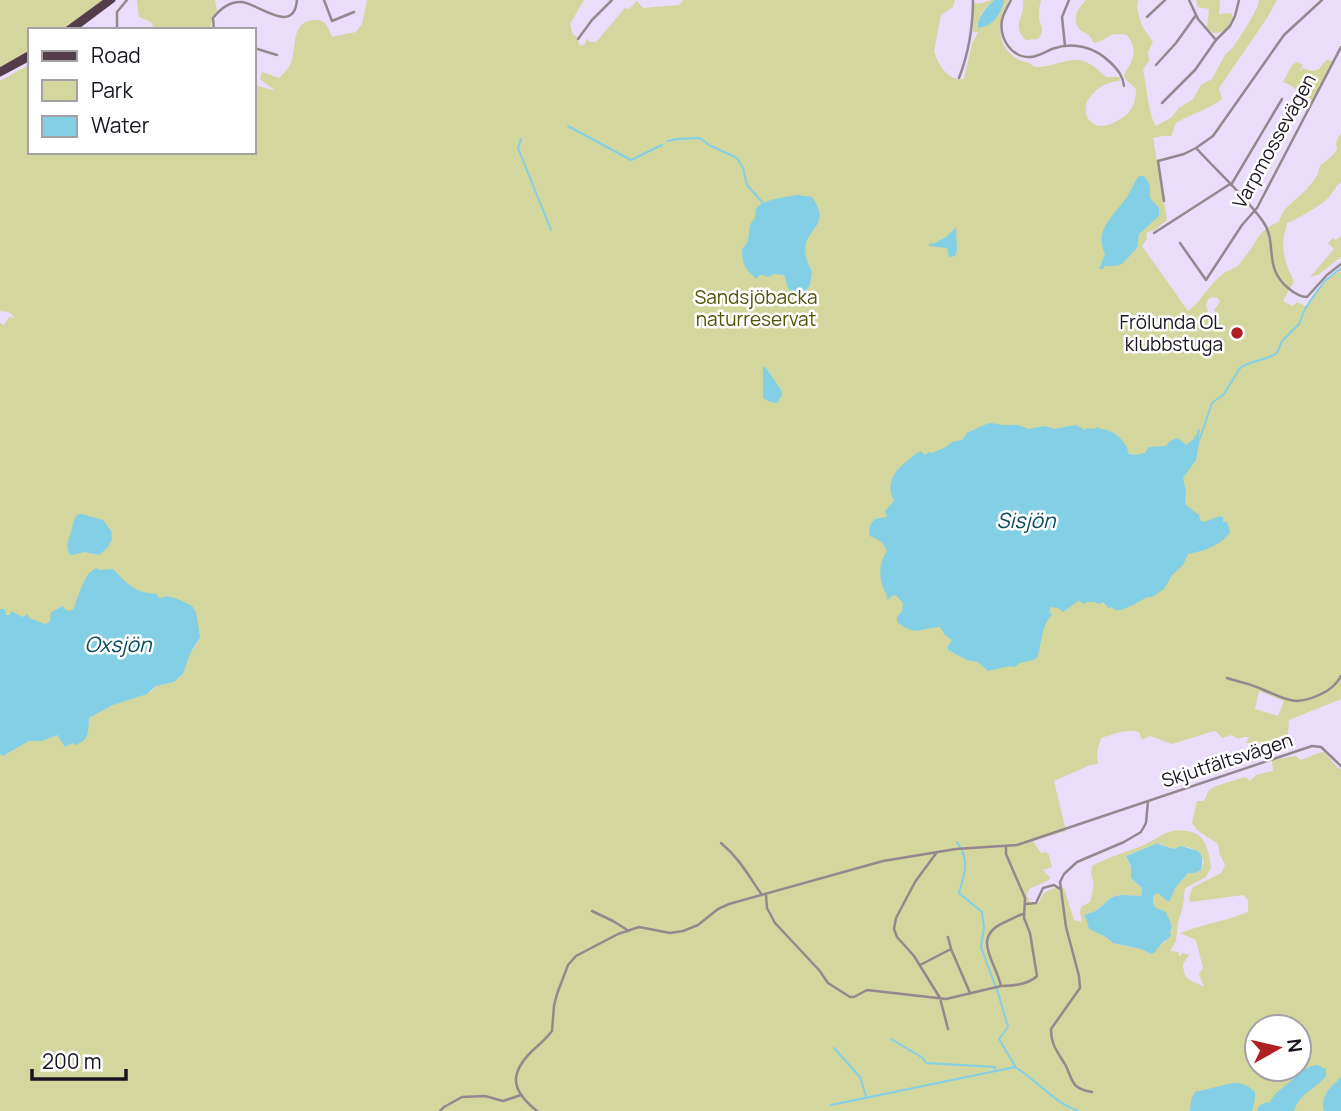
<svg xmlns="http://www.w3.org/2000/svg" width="1341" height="1111" font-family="Manrope,sans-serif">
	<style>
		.green { fill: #d3d69d; fill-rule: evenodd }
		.water { fill: #82cfe6 }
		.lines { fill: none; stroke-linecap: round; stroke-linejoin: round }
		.stream { stroke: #82cfe6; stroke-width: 2 }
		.street { stroke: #95878e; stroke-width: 2.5 }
		.primary { stroke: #543d4a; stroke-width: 5 }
		.poi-dot { fill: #b01f24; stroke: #fff; stroke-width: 2.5 }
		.labels { text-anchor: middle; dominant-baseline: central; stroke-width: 5; stroke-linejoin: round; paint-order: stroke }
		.street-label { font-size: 19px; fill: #19141f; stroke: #fff }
		.park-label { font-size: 19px; fill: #525307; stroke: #fff }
		.poi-label { font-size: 19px; fill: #19141f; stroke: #fff; text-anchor: end }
		.water-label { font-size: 21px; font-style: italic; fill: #084d5e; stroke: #fff }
	</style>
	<rect width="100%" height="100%" fill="#eadcfb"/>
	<path class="green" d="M 0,0 L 104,0 L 72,24 L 61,30 L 30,30 L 30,51 L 0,68 Z
		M 137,0 L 215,0 L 217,11 L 212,18 L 210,30 L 155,30 L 151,22 L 139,17 Z
		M 367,0 L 584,0 L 570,24 L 573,35 L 576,36 L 580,46 L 585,44 L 587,39 L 590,42 L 596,42 L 625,8 L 629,9 L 637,1 L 643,8 L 679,5 L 683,0 L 955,0 L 953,7 L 941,15 L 934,51 C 938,65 949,82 964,79 L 972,44 L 978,32 L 973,32 L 974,3 C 983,5 986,0 994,0 L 982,12 L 977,26 C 994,23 1001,18 1004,0 L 1009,0 C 999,19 994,42 1014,57 C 1021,63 1028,60 1034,67 C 1055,69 1073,51 1093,66 C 1098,69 1102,74 1106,77 L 1120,77 L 1119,81 C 1105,83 1099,86 1090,97 C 1081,107 1086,125 1101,126 C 1107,126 1113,123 1117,121 C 1131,114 1136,104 1136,89 C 1132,83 1125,82 1124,75 C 1133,59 1139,52 1127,35 C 1105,32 1110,40 1094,43 C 1089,31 1083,35 1078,27 C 1072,17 1079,7 1086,0 L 1138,0 L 1137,9 L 1142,26 L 1153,42 L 1148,52 L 1149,61 L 1143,69 C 1146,83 1149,117 1156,126 L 1171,118 L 1179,108 L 1193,99 L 1201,85 L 1212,79 L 1225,55 L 1234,46 L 1247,26 L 1258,6 L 1259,0 L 1277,0 L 1267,18 L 1219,88 L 1222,99 C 1208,110 1191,114 1176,123 L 1171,136 L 1163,136 L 1153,138 L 1167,220 L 1155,230 L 1148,232 L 1146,235 L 1147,239 L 1142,246 L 1188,311 C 1202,301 1209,284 1223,274 C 1229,269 1237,269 1241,262 C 1245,256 1251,250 1254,244 C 1261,232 1266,227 1279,222 L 1280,218 L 1285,209 L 1307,189 L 1317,176 L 1320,166 L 1333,155 L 1337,149 L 1336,142 L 1341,133 L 1341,182 C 1334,187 1333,194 1327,199 C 1320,206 1296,220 1287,223 C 1280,247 1283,259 1294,281 L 1283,301 L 1292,306 L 1297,302 L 1305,306 L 1309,305 C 1316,289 1328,280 1341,269 L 1341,699 L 1289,720 L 1287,749 L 1280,751 C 1269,738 1262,742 1246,743 L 1249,737 L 1244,737 L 1238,739 L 1232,735 L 1222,738 L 1217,732 L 1214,731 L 1172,744 L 1150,736 L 1142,740 L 1139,732 C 1126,728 1114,734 1101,738 L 1097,751 L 1098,764 L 1090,765 L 1054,781 L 1066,831 L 1033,841 L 1041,853 L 1046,852 L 1049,855 L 1052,867 L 1043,870 L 1050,877 L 1049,880 L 1029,889 L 1027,895 L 1030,903 L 1039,903 C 1043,890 1051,888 1064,888 L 1074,920 L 1082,922 L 1080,912 L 1081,907 L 1090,902 L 1094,885 L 1091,873 L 1092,866 C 1108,857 1127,852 1144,845 C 1153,841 1160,835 1169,832 C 1174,830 1180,830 1186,831 C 1206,832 1209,852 1211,868 L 1206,877 L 1185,888 L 1183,906 L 1178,922 L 1176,941 L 1170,951 L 1178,952 L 1180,957 L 1182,953 L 1189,955 L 1183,964 C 1184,982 1190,979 1204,987 L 1199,974 L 1203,968 L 1196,940 L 1180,933 C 1203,924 1227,921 1248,912 L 1248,901 L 1244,895 L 1190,902 L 1189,898 L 1192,888 L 1221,873 L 1225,865 L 1220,855 L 1218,844 L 1197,830 L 1192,823 L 1197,801 L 1204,801 L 1209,790 L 1216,786 L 1245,777 L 1250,781 L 1256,775 L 1273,771 L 1272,760 L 1296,756 L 1300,760 C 1308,758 1318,752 1324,752 L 1338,768 L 1341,769 L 1341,1111 L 0,1111 L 0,754 L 3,756 L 29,741 L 42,741 L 57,735 L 60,740 L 87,736 L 89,718 L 113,705 L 142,695 L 151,692 L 156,686 L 174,682 L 183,674 L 190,654 L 198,642 L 0,676 L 0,323 L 4,325 L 9,317 L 15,318 L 9,312 L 0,311 L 0,81 L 30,64 L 30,152 L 254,152 L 254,85 L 276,91 L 260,79 L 262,72 L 279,78 C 283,74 287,70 290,65 C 298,49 289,22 314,20 C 326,19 328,27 332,37 L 356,32 L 362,24 ZM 1211,297 L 1218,298 L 1220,302 L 1214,310 L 1218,315 L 1215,317 L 1209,315 L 1206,305 L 1207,301 ZM 1259,691 L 1284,701 L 1278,716 L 1255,709 ZM 1158,843 L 1160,845 L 1174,849 C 1188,843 1196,849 1204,861 L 1201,870 L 1194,873 L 1188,873 L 1175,887 L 1170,901 L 1167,901 L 1158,893 L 1153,896 L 1153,906 L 1155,908 L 1163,911 L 1168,916 L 1168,921 L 1172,926 L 1171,931 L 1165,942 L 1162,943 L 1151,954 L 1141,949 L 1116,944 L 1106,937 L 1091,930 L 1089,929 L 1086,914 C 1102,912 1103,899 1116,896 C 1124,894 1132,896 1140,896 L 1142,894 L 1142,888 L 1131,878 L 1131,869 L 1126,856 ZM 1257,1027 L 1299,1027 L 1299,1069 L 1257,1069 Z
		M 1023,0 L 1041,0 C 1040,5 1038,12 1039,17 C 1040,28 1046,28 1038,39 L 1026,40 C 1010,26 1026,16 1023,0 Z
		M 1196,0 L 1220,0 L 1219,14 L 1231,13 L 1233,17 C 1229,26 1224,34 1213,33 L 1207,28 L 1209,9 L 1198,7 Z
		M 1326,60 L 1333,61 L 1312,100 L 1290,85 L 1283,82 L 1292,65 L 1297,62 L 1303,65 L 1299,72 L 1303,68 C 1317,73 1317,72 1326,60 Z
		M 1341,236 L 1341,257 L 1318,275 L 1310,277 L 1334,249 L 1328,243 L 1333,238 L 1336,240 Z"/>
	<path class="water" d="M 994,0 L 1004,0 L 1004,2 C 1000,16 993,26 978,28 C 977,17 986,8 994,0 Z
		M 1139,176 L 1144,176 C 1151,183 1150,189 1150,198 L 1159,208 L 1159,216 L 1139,234 L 1137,248 L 1122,264 L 1116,266 L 1105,266 L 1103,269 L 1099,269 L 1105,254 C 1093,228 1116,215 1128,195 C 1132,189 1134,182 1139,176 Z
		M 798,195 L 812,197 C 826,219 819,220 808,238 C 802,248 807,263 812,272 C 811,276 811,280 810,284 C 808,291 797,297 791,292 C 787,288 786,279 784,275 L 774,274 L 768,277 L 763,275 L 759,275 L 757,279 C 745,270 742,264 742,249 C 754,239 744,229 755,218 L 756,208 C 768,198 783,198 798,195 Z
		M 956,227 L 957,251 L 955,256 L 949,257 L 947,248 L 929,246 L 929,244 L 935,243 L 946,237 Z
		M 763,366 L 766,368 L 781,390 L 782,395 L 777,403 L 770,402 L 763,398 Z
		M 991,423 L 1003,425 L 1018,425 L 1029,429 L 1045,426 L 1054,429 L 1076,425 L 1085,430 L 1087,428 L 1094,429 L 1098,427 L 1100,429 C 1115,430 1126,441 1129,454 L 1135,455 L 1145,453 L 1149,447 L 1166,446 L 1170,441 L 1178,438 L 1186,445 L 1198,436 L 1200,438 L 1196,460 L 1183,478 L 1186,492 L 1185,504 L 1199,515 L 1200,520 L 1204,522 L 1220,516 L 1223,518 L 1223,522 L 1227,522 L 1230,532 C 1221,546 1203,551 1188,554 L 1183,565 L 1172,575 L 1164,589 L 1152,597 L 1147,597 L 1135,604 L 1121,610 L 1116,610 L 1111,607 L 1109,608 L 1103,602 L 1099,604 C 1094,601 1088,601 1083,604 L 1080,601 L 1078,601 L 1063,612 L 1058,608 L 1051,607 L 1049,611 L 1052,615 C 1041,625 1042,644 1037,658 L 1033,660 L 1020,663 L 1015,667 L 1010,666 L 988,671 L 978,662 L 967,660 L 948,650 L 948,646 L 952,640 L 945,635 L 940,627 C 919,628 917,637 897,622 L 897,617 L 902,611 L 903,603 L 896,595 L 892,596 L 888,600 L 887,599 L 887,596 C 879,581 877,566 887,551 L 882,542 L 870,536 C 868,529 869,525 875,519 L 887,517 L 885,511 L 894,501 C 885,484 894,471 907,461 C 913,457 914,454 921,451 L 925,455 L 929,452 L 932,453 L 944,448 L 952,442 L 962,440 L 967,433 L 984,425 Z
		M 82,514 L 103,520 L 111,531 L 112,539 L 108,547 L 99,555 L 85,552 L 72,555 L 69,554 L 67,545 L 75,518 L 77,515 Z
		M 96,568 L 100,570 L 113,569 C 127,584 135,593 157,594 L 158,597 L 162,598 L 166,596 L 178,599 L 192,606 L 196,612 L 200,637 L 190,654 L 183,674 L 174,682 L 156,686 L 147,694 L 113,705 L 89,718 C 88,731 90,740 75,745 L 72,743 L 65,747 L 57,735 L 42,741 L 29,741 L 3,756 L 0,754 L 0,609 L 4,609 L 6,615 L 10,615 L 11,611 L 23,617 L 28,614 L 29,618 L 45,624 L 50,622 L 51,612 L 63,606 L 66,610 L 70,611 L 74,609 C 74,605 84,580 87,576 C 88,574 93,570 96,568 Z
		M 1158,843 L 1160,845 L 1174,849 L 1181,846 C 1196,851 1206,849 1201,870 L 1194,873 L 1188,873 L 1175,888 L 1170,901 L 1167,901 L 1158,893 L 1153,896 C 1152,910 1156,907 1166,912 L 1172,926 L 1170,933 L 1171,936 L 1162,943 L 1154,953 L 1151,954 L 1141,949 L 1113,943 L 1106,937 L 1089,929 L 1086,918 L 1084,916 L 1086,914 C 1102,912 1104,899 1116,896 C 1124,894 1133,896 1140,896 L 1142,894 L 1142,888 L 1131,878 L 1131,867 L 1126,856 Z
		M 1317,1065 L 1326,1069 L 1326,1076 C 1314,1091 1300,1092 1294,1111 L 1257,1111 C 1259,1104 1264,1103 1270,1102 C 1274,1093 1279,1091 1286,1085 C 1297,1076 1302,1067 1317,1065 Z
		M 1341,1077 L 1341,1111 L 1324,1111 C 1320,1095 1331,1087 1341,1077 Z
		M 1233,1083 C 1242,1083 1248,1085 1255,1092 L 1255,1098 L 1252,1111 L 1190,1111 L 1191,1100 L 1195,1092 Z"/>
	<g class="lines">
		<path class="stream" d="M 568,126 L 631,160 L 662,145
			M 521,139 L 518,148 L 551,230
			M 668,141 L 677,139 L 700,138 L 709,145 L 737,158 L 743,168 L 747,185 L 763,203
			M 1195,437 L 1198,435 L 1199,430
			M 1200,438 L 1212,403 L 1224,394 L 1240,368 C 1251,360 1266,361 1277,353 L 1282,341 L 1299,324 L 1305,309 L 1315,294 L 1325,281 L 1341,268
			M 957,842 L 960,847
			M 962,851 C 969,865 963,878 959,893 L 982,912 L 984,928 L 981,947 L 995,985
			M 997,989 L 1008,1027 L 999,1039 L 1015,1066
			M 891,1039 L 923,1058 L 926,1063 L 995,1067 L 995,1069
			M 834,1048 L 860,1077 L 866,1096
			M 831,1105 L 1015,1067 C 1037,1080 1053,1102 1078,1111"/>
		<path class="street" d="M 324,0 L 332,21 L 354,12
			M 1011,0 C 1008,6 1004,12 1002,20 C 999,38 1011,58 1031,57 C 1039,56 1045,52 1052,49 C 1073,41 1095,47 1111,63 C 1118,70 1123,76 1124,86
			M 1189,0 L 1198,19 L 1216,40
			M 1147,17 L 1165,0
			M 117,30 L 117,12 L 127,0
			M 214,30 L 213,18 C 220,9 229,1 242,2 C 259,4 294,36 297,0
			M 578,39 L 592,20 L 612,0
			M 1065,46 L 1062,17 L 1069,0
			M 254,48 L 277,55
			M 1156,65 L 1176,43 L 1196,15
			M 959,78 C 969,52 973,28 973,0
			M 1162,103 L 1195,70 L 1216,40 L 1230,26 L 1235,16 L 1239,0
			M 1196,148 C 1218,172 1243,194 1262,220 C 1279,243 1262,266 1288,288 C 1294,293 1300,297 1307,297 L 1327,275 L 1341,264
			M 1231,185 L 1282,99
			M 1164,201 L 1158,161 L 1184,154 L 1196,148 L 1213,136 L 1284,35 L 1322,0
			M 1154,233 L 1230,184
			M 1180,243 L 1206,280 L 1242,225 L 1257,208 L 1341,47
			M 1227,678 C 1238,682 1249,683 1259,688 C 1285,698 1293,708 1321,694 C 1330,690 1336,685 1341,676
			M 721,843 C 740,859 748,875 762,895
			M 1006,847 L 1006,854 L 1025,898 L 1024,918 L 1030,933 L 1037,976 C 1029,984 1012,986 1001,986 C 996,962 971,938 1003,923 C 1010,920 1016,916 1023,914
			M 937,852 L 915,882 L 896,918 L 894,929 L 897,937 L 914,956 L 940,998 L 948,1029
			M 766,895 L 767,908 L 775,923 L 819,970 L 828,983 L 850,997 L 854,997 L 867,990 L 946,999 L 1001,986
			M 1026,904 L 1036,903 L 1043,888 L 1054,885 L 1060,889
			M 592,911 L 613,921 L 629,931
			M 948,937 L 951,949 L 970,993
			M 920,965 L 951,949
			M 1092,1092 C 1086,1091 1081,1090 1076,1086 C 1071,1081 1069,1072 1066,1066 C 1058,1052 1051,1046 1051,1029 L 1080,988 L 1079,976 L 1066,927 L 1060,882 L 1064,874 L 1077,862 L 1124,842 L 1141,832 L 1146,823 L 1148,801
			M 440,1111 L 444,1107 L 462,1097 L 485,1096 L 503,1101 L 521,1095
			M 537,1111 C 512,1091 508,1075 532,1051 C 539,1045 546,1039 552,1031 L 554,1006 L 557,994 L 568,965 L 576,956 L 618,934 L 639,927 L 670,933 L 683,931 L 698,925 L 718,909 L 729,904 L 883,861 L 956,849 L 1017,845 L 1312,746 L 1321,747 L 1341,766"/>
		<path class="primary" d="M 66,30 L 107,0
			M 73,30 L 113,0
			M 0,70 L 30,53
			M 0,74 L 30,58"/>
	</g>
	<circle class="poi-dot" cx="1237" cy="333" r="7"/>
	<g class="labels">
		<g class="street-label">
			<text transform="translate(1274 141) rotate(-61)">Varpmossevägen</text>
			<text transform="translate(1227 760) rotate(-18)">Skjutfältsvägen</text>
		</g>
		<g class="park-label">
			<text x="756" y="297">Sandsjöbacka<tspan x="756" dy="22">naturreservat</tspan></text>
		</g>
		<g class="poi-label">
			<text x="1223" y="322">Frölunda OL<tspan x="1223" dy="22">klubbstuga</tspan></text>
		</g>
		<g class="water-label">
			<text x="1026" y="520">Sisjön</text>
			<text x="118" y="644">Oxsjön</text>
		</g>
	</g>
	<rect x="28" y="28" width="228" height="126" fill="#ffffff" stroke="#a3a1a5" stroke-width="2"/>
	<rect x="42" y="51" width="35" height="10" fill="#543d4a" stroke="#a3a1a5" stroke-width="2"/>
	<text x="91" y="63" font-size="21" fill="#19141f">Road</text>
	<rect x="42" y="80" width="35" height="21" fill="#d3d69d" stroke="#a3a1a5" stroke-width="2"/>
	<text x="91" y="98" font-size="21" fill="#19141f">Park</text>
	<rect x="42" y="116" width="35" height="21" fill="#82cfe6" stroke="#a3a1a5" stroke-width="2"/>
	<text x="91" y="133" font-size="21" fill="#19141f">Water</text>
	<g transform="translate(1278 1048) rotate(82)"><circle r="33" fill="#ffffff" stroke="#a3a1a5" stroke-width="2"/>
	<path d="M0-5L12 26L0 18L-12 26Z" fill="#b01f24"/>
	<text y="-10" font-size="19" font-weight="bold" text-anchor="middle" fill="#19141f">N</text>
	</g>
	<path d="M32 1069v10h94v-10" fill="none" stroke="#19141f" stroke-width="3.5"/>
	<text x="42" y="1069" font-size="21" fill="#19141f" stroke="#ffffff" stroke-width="5" paint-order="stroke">200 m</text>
</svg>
